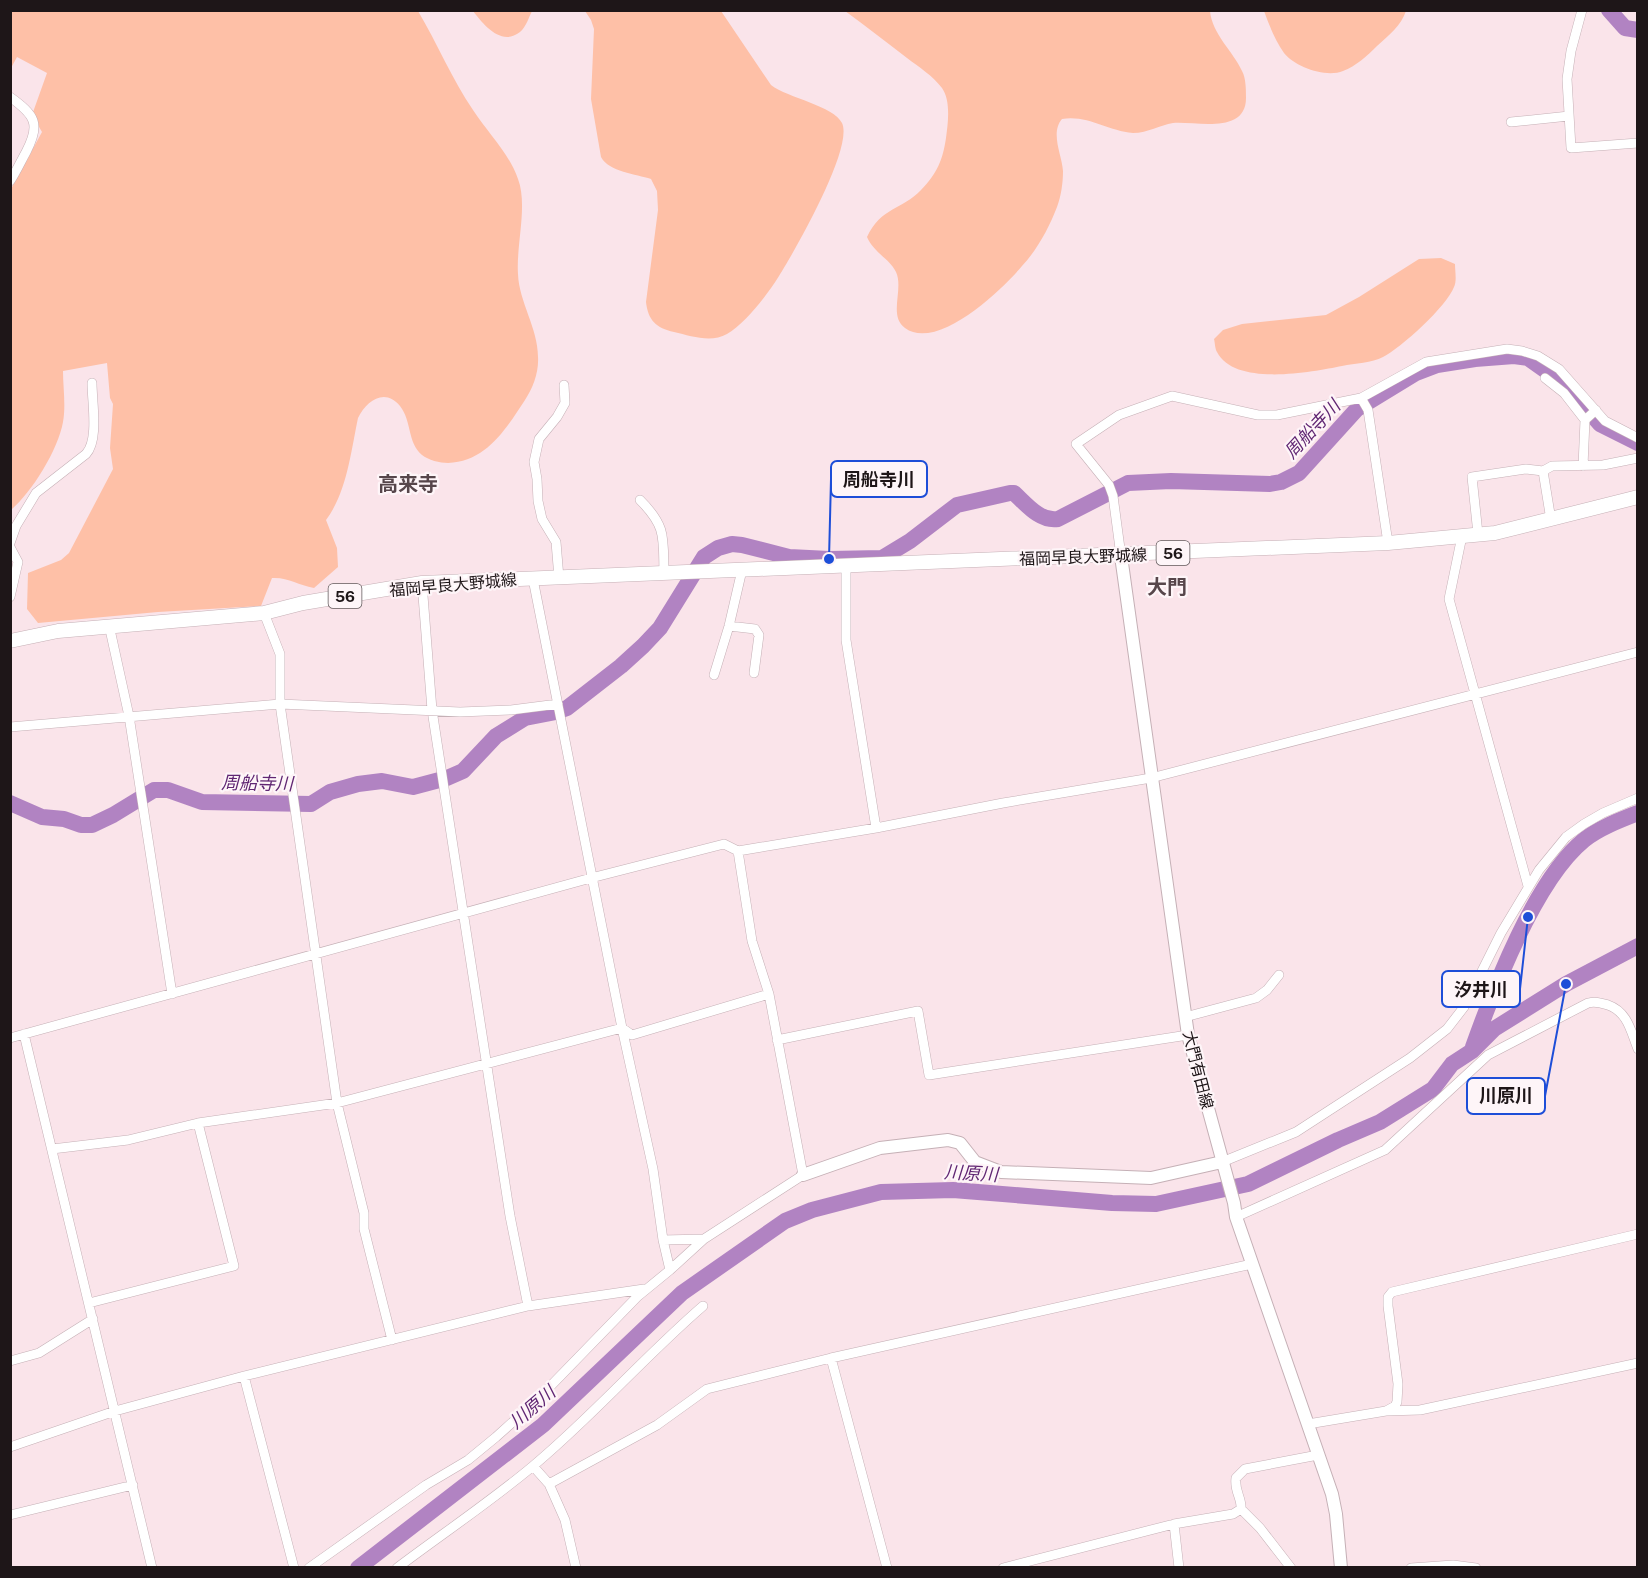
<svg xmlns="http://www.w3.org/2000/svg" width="1648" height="1578" font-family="'Public Sans','Noto Sans JP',sans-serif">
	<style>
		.green { fill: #fec0a7 }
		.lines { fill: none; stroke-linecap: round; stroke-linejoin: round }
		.river { stroke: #b183c2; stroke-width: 16 }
		.street-casing { stroke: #c5b0b6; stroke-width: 10 }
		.secondary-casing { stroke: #c5b0b6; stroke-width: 14 }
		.primary-casing { stroke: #c5b0b6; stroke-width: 15 }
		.street { stroke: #fff; stroke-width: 9 }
		.secondary { stroke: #fff; stroke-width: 12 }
		.primary { stroke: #fff; stroke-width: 14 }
		.labels { text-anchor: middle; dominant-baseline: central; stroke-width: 4.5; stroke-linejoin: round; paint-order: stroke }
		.shield { fill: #fef5f8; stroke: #61595b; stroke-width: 1.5 }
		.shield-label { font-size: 15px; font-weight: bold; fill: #1e1618 }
		.street-label { font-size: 16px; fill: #1e1618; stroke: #fef5f8 }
		.water-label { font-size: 18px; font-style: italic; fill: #602673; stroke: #fef5f8 }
		.quarter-label { font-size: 20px; font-weight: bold; fill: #57464b; stroke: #fef5f8 }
		.leader { fill: none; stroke: #1d4ed8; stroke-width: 2 }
		.callout-dot { fill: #1d4ed8; stroke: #fef5f8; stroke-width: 2 }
		.callout { fill: #fef5f8; stroke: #1d4ed8; stroke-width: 2 }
		.callout-label { font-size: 18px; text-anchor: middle; font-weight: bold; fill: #1e1618 }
	</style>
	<rect width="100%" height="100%" fill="#fae4ea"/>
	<path class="green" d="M 11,11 L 418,11 C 437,43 452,79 473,110 C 488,133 509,153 518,179 C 528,205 516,245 518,274 C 519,302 538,328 538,357 C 539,372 533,388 525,400 C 506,429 486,462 448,463 C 440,463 428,460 422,455 C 407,442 412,421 400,406 C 385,387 366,401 358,418 C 351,451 347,492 326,520 L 337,548 L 338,567 L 314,588 C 298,585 288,577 272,578 L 261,606 L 158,612 L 38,623 L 27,609 L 28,573 L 61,560 L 69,553 L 113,469 L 110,448 L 113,404 L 110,398 L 107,363 L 63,371 C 63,387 66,406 63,422 C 58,450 32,492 11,510 L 11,189 L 42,132 L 32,115 L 47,73 L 17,57 L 11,68 Z
		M 473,11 L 532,11 C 529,17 526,27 520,32 C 501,47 483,24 473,11 Z
		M 585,11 L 721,11 L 771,85 C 788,98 834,106 842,123 C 854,148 794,252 779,276 C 767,295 746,323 727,334 C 711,343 691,336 674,332 C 656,328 648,320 646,302 L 658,210 L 657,191 L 651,179 C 636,174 609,172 601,157 L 591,99 L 594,29 L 591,20 Z
		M 845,11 L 1210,11 C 1212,34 1233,51 1242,71 C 1246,78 1246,90 1246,98 C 1246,135 1195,121 1173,123 C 1160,125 1148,133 1133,133 C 1107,131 1089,115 1062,119 C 1050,133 1062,155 1063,171 C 1063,183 1061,196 1057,207 C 1049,228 1037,250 1022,266 C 1003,289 937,352 905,328 C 888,316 904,289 896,272 C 890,259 874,253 867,237 C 881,207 902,210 921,190 C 937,174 943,159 946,138 C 948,123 951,101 942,88 C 933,76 919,67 907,58 C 886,42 866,26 845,11 Z
		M 1264,11 L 1406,11 C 1401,26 1389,35 1377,46 C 1367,56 1356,66 1343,71 C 1326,78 1295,67 1284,53 C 1275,40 1269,25 1264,11 Z
		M 1441,258 L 1455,264 C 1455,271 1457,281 1454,287 C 1447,306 1401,348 1383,357 C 1372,363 1355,363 1342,366 C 1312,372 1235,387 1217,352 C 1215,349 1215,343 1214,339 L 1223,330 L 1242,324 L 1326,315 L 1359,297 L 1419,259 Z"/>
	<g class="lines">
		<path class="river" d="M 1609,10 L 1625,28 L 1638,30
			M 10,803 L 42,817 L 64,819 L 81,825 L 92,825 L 113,815 L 154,790 L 168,790 L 202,802 L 311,804 L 330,792 L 358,784 L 382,781 L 413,787 L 447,778 L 463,771 L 496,736 L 525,718 L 556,712 L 567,708 L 621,666 L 643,646 L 660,628 L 704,557 L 718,548 L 732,544 L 742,545 L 789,557 L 829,559 L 882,558 L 910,541 L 957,505 L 1010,493 L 1014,493 C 1026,504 1040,522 1058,519 L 1128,483 L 1171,481 L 1270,484 L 1281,482 L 1299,473 L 1357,409 L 1416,373 L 1437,365 L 1475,359 L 1514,356 L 1528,358 L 1566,385 L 1600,424 L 1638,443
			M 1473,1047 C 1494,988 1535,880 1584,840 C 1599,828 1620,820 1638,813
			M 358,1568 L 543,1425 L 682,1293 L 785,1221 L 812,1210 L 881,1192 L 953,1190 L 1112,1203 L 1156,1204 L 1248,1184 L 1338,1140 L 1380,1122 L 1433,1089 L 1452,1064 L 1472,1051 L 1494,1029 L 1566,984 L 1638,946"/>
		<defs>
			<path id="street" d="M 1582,10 L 1571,51 L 1567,79 L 1571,148 L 1638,143
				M 10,97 C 35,115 41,124 26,152 C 21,161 16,172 10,181
				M 1511,122 L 1569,116
				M 1545,378 L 1564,393 L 1585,420
				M 1361,398 L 1368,410 L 1388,543
				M 1583,466 L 1585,420 L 1596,410
				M 1543,471 L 1552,466 L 1603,465 L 1638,458
				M 640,500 C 667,527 663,538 664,574
				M 1478,534 L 1472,477 L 1526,469 L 1543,471 L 1551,520
				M 1462,536 L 1449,599 L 1528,886
				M 10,543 L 16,526 L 36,493 L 86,454 C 99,440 92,402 92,383
				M 10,547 L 18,562 L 10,597
				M 1121,556 L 1113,496 L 1109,485 L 1076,444 L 1119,415 L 1172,396 L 1258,415 L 1277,415 L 1361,398 L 1426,362 L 1507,349 L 1522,351 L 1538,356 L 1559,369 L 1605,421 L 1638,438
				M 846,566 L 846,640 L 876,828
				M 559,578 L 556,542 L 542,519 L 538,501 L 537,479 L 534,462 L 539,439 L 557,417 L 565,403 L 564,385
				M 422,583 L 432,710 L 510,1216 L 528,1306
				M 264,613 L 280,654 L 280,704 L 337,1103 L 364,1213 L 364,1229 L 392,1340
				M 109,625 L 129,716 L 172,994
				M 729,626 L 755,629 L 759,635 L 754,673
				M 714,675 L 729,626 L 742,570
				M 10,727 L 280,704 L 460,712 L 511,710 L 558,704
				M 738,851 L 752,941 L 769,994
				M 1185,1017 L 1256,998 L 1267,990 L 1279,975
				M 24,1034 L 152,1568
				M 10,1038 L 591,878 L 724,844 L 738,851 L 876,828 L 1003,803 L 1151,778 L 1638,652
				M 777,1040 L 918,1011 L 929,1075 L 1188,1035
				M 52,1149 L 128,1140 L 198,1123 L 337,1103 L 622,1028 L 632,1035 L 769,994 L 803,1175 L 704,1239 L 663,1240
				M 1222,1162 L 1296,1132 L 1410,1058 L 1447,1029 L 1464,1007 L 1501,933 L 1539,870 L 1566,837 L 1584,824 L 1603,813 L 1638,798
				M 1236,1217 L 1385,1150 L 1488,1055 L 1588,1003 C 1596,1001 1601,1003 1608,1005 C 1628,1012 1631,1032 1638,1049
				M 670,1270 L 704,1239
				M 89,1303 L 234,1266 L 198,1123
				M 831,1358 L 887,1568
				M 10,1361 L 39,1353 L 93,1319
				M 244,1376 L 294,1568
				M 1386,1411 L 1395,1406 L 1397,1402 L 1398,1384 L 1388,1306 L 1388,1297 L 1392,1292 L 1638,1234
				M 1308,1424 L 1386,1411 L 1420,1410 L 1638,1363
				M 10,1447 L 115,1411 L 244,1376 L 528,1306 L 644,1289
				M 533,1466 L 549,1484 L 565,1520 L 576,1568
				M 549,1484 L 657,1425 L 707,1389 L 831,1358 L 1252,1264
				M 10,1515 L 133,1485
				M 1174,1524 L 1179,1568
				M 309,1568 L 426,1485 L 468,1460 L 496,1437 L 536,1401 L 637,1297 L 670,1270 L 663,1240 L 653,1169 L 622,1028 L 533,579
				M 397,1568 C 442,1534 490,1502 533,1466 C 593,1416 644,1357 703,1306
				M 1003,1568 L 1174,1524 L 1233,1514 L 1241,1509
				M 1291,1568 L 1260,1528 L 1241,1509 C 1242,1498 1234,1491 1236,1478 L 1245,1469 L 1318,1455
				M 1411,1568 L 1453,1565 L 1476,1568"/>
			<path id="secondary" d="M 1121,556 L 1188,1035 L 1234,1203 L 1236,1217 L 1332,1494 L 1336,1514 L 1341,1568
				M 803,1175 L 880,1148 L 948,1140 L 960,1143 L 975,1162 L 1001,1172 L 1151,1178 L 1222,1162"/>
			<path id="primary" d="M 10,641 L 58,631 L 264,613 L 303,603 L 422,583 L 1388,543 L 1495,533 L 1638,497"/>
		</defs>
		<use href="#street" class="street-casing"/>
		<use href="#secondary" class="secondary-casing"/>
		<use href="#primary" class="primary-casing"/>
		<use href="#street" class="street"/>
		<use href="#secondary" class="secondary"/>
		<use href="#primary" class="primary"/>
	</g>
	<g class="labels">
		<g class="shield">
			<rect x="1156.5" y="541" width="33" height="24" rx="4.5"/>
			<rect x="328.5" y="584" width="33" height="24" rx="4.5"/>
		</g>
		<g class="shield-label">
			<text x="1173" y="553">56</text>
			<text x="345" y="596">56</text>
		</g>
		<g class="street-label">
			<text transform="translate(1083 557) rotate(-2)">福岡早良大野城線</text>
			<text transform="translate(453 585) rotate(-5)">福岡早良大野城線</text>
			<text transform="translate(1198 1070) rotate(76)">大門有田線</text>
		</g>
		<g class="water-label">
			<text transform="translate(1312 429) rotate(-47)">周船寺川</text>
			<text transform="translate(257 783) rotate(1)">周船寺川</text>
			<text transform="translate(971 1173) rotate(3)">川原川</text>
			<text transform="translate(532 1407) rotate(-41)">川原川</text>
		</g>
		<g class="quarter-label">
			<text x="408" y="484">高来寺</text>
			<text x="1167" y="587">大門</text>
		</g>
	</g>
	<path class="leader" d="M829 559L831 479M1528 917L1520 989M1566 984L1545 1096"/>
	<g class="callout-dot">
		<circle cx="829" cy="559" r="6"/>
		<circle cx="1528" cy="917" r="6"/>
		<circle cx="1566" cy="984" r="6"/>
	</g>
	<g class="callout">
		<rect x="831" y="461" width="96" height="36" rx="6"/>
		<rect x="1442" y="971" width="78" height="36" rx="6"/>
		<rect x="1467" y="1078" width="78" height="36" rx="6"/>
	</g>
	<g class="callout-label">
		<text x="879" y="486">周船寺川</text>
		<text x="1481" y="996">汐井川</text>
		<text x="1506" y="1102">川原川</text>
	</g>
	<rect width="1648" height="1578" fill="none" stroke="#1e1618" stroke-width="24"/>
</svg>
